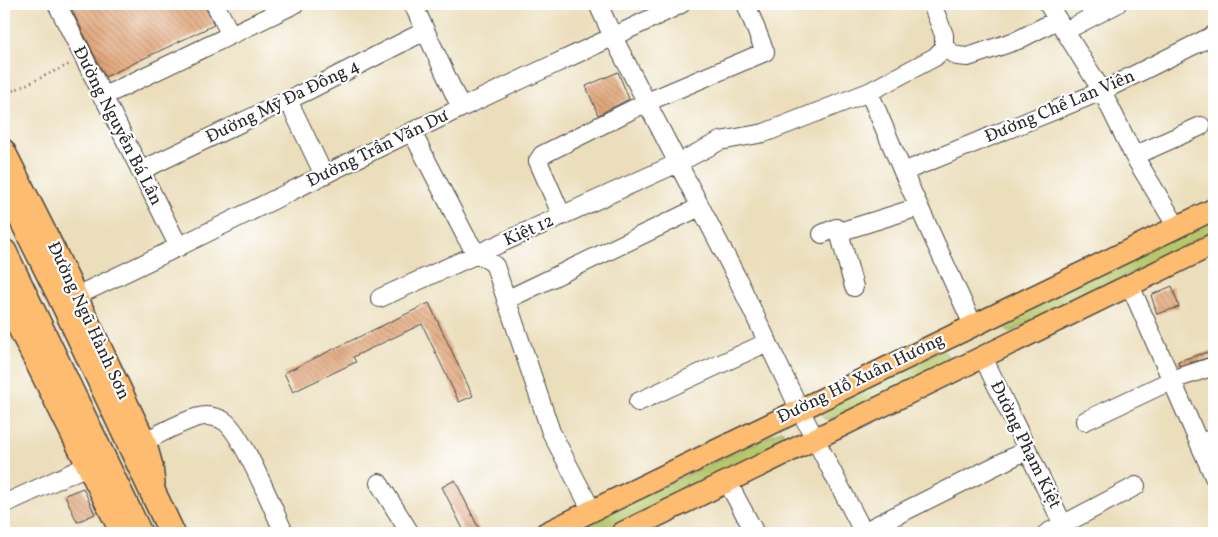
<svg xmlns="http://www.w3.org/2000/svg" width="1218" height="537" viewBox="0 0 1218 537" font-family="Vollkorn,serif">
<defs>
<pattern id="building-back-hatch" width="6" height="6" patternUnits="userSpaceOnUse" patternTransform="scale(1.25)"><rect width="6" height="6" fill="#e0a274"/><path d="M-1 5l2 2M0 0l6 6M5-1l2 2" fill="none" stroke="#b6845f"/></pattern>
</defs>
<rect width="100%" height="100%" fill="#fff"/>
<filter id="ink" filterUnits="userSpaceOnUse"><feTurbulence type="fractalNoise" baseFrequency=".02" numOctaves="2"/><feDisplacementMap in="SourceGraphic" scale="10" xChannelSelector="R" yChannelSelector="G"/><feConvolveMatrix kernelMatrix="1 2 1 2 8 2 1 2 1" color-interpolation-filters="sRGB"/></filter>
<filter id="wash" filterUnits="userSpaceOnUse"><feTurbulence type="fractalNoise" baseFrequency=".0096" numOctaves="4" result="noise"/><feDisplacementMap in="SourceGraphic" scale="20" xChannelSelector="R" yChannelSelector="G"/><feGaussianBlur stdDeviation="1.12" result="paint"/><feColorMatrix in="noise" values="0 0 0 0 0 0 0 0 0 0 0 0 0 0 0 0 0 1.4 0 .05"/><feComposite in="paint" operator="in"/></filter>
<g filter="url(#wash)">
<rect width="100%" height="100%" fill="#ebdebb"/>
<!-- grass -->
<path fill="#b5c76a" stroke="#70794a" d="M1214,215V229L1179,249L1013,331C1007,331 1002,328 1003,321Z
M942,350L948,356L947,362L943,365L830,419H825L822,415L821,410Z
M782,430L785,438L781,445L602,533H564Z"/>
<g id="blocks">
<!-- building -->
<path fill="url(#building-back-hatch)" d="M69,4H204L214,25L105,77Z
M618,72L629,99L598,115L586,86Z
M1172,286L1179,307L1157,314L1151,295Z
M429,303L473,396L459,402L422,324L353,357L356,362L293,392L284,373Z
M1214,350V356L1179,366L1178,361Z
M455,480L481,533H465L442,487Z
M83,488L95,514L77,522L65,495Z"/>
</g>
</g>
<g filter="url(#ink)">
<use href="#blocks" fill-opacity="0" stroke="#484641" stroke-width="1"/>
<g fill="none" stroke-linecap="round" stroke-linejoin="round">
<defs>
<path id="minor" d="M57,4L179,247
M215,4L231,35
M413,4L461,108
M598,4L613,37L736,276L800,410L864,533
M1048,4L1102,91L1134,156L1201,126
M1065,31L1117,4
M944,48L957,56L968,57L1018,40L1057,20
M869,92L903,172L973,325
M102,97L295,4
M288,100L324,175
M412,132L466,237L477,254L490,261L495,266L551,432L592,511
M1134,156L1177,227
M140,171L307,91L425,31
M903,172L1102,91L1214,35
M562,216L538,161L542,155L647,102L765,52L746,4
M822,234L836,228L839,232
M1130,285L1214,477
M854,287L839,232L919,207
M76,296C206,235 333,169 461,108C534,73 608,40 681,4
M380,298L678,163L720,141L764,133L869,92L935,57L944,48V35L932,4
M506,300L700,207
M983,357L1067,533
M638,402L768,342
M1085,421L1172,380L1214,366
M145,441C160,434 191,416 206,416C211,416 220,418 224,421C242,432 274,511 284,533
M1200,443L1214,438
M379,483L410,533
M728,483L755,533
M4,504L87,466
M861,533L1027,450
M1047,533L1136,486"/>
<path id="major" d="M4,150L56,253L145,441L152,466L154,484
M4,299L121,533
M546,533L1214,209
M622,533L1214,244"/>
<path id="highway" d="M4,183L63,302L172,533
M4,252L139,533"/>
</defs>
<!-- minor casing -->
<use href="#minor" stroke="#484641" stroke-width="20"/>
<!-- major casing -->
<use href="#major" stroke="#484641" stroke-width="24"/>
<!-- highway casing -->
<use href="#highway" stroke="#484641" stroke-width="28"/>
<!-- path -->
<path stroke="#484641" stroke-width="2.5" stroke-dasharray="1 4" stroke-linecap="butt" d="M4,95L70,64"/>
<!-- minor -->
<use href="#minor" stroke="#fff" stroke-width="18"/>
<!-- major -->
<use href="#major" stroke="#fdbc70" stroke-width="21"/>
<!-- highway -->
<use href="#highway" stroke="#fdbc70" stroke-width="25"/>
</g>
</g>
<g text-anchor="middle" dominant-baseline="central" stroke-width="4.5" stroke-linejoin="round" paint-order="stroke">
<!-- street labels -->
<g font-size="18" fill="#2b2b2b" stroke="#fff">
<text transform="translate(283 102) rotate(-26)">Đường Mỹ Đa Đông 4</text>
<text transform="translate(1060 107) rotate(-23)">Đường Chế Lan Viên</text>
<text transform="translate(117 126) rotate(63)">Đường Nguyễn Bá Lân</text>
<text transform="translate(378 149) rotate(-26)">Đường Trần Văn Dư</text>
<text transform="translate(529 231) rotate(-24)">Kiệt 12</text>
<text transform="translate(88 321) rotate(65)">Đường Ngũ Hành Sơn</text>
<text transform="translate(861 379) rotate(-26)">Đường Hồ Xuân Hương</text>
<text transform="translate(1025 445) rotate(64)">Đường Phạm Kiệt</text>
</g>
</g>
<!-- margin -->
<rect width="1218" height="537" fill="none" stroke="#fff" stroke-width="20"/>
</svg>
